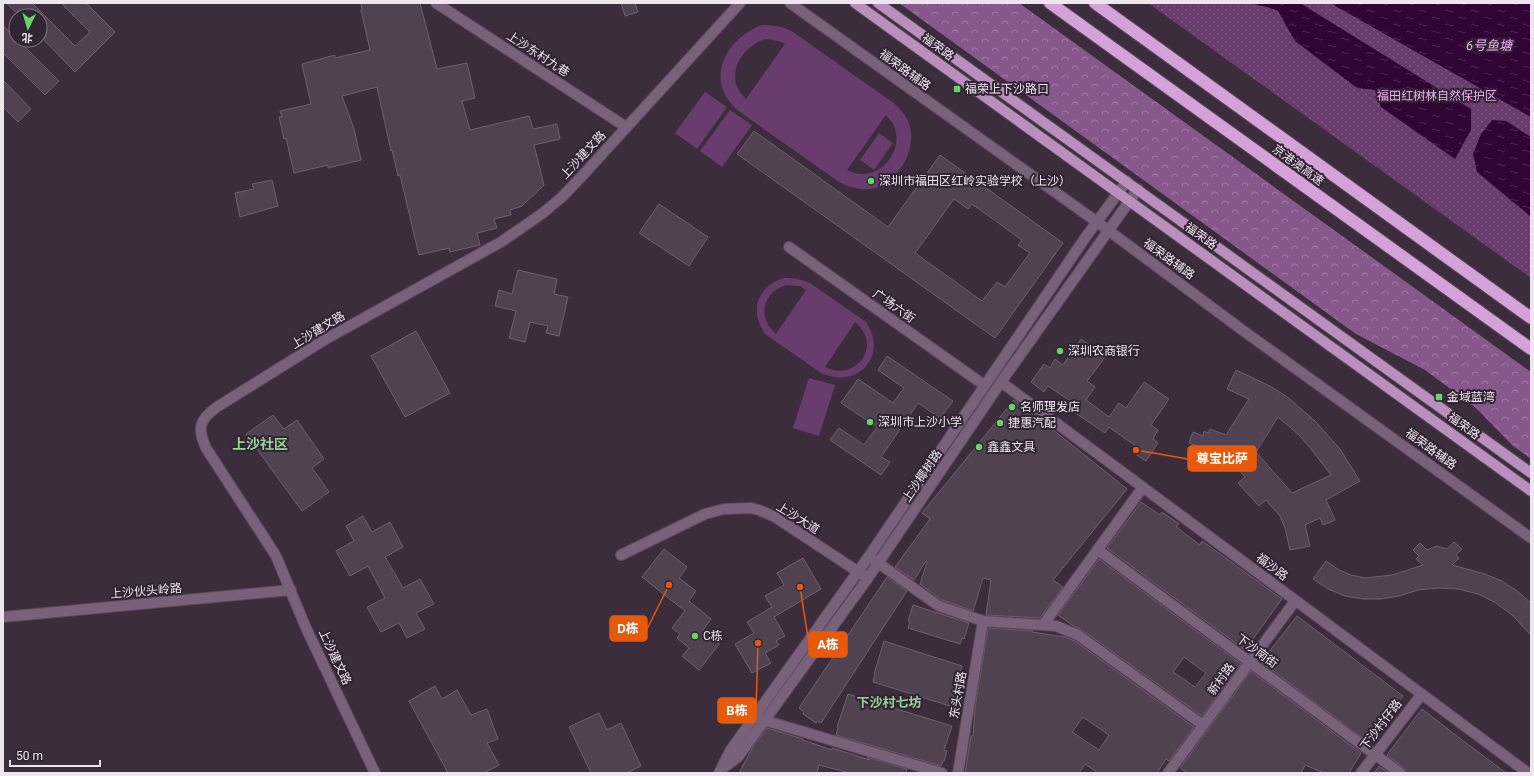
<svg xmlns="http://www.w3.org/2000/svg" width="1534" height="776" viewBox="0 0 1534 776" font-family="Roboto,'Noto Sans SC',sans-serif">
<defs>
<pattern id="forest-crowns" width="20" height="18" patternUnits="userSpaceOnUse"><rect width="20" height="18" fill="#87588c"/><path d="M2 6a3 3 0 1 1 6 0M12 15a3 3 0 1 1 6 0" fill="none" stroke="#9e78a2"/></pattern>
<pattern id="park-dots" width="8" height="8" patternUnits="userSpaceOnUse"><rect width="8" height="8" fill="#683c6c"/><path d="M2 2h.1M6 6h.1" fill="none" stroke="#7e5881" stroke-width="1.8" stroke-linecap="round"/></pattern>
<pattern id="water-ripples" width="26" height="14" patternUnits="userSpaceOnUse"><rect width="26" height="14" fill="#300435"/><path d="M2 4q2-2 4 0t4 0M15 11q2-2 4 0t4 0" fill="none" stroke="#4e2853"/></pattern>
</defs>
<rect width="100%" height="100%" fill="#3c2d3d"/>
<!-- green -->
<path fill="#683c6c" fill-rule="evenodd" d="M762,25C774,25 782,26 793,32L895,104C900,109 905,114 908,121C918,144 903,176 880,186C866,192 852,189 839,182L737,110C704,80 725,39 762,25ZM765,39L779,41L785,44L746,99C723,78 740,48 765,39ZM886,115C914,141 881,188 847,170Z
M705,92L727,107L697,149L675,133Z
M730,110L752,125L722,167L700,151Z
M879,133L893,143L874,170L860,160Z
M784,278C794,278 801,279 810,283L866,322C889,355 858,390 821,373L765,334C749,310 757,287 784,278ZM786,285L800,286L806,290L776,334C757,317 762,293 786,285ZM855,322C883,344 857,383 825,367Z
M809,378L835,385L819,436L793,428Z"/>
<!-- forest -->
<path fill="url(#forest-crowns)" d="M899,3H1019L1531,372V459L1512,445L1476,408L1425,370L1356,334Z"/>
<!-- park -->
<path fill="url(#park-dots)" d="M1148,3H1531V278Z"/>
<!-- water -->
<path fill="url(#water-ripples)" d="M1246,3H1300L1471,109V130L1455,159L1381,107L1375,90L1357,88L1295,41L1278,11L1267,7Z
M1330,3H1531V117Z
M1492,120L1506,121L1531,137V217L1477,172L1473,154L1481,134Z"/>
<!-- building -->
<path fill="#514252" stroke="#6f5f70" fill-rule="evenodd" d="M6,3H32L75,46L90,32L61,3H86L115,32L75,72L40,36V16H20Z
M361,3H420L437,69L467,63L475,98L462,101L470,130L529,116L533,129L557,124L560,139L534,145L544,185L522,206L510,210L511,215L494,219L497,228L477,233L480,245L450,252L449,248L419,255L400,175L398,176L392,150L391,151L377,87L342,96L354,129L361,160L328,168V165L294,173L286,138L284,139L279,117H282L280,111L311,104L302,64L335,55V58L370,50L361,10H362Z
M621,3H635L638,12L625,16Z
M3,25L16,40H18L59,81L45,95L3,53Z
M3,80L31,109L18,122L3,107Z
M754,131L888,227L940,155L1063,243L995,338L737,154ZM954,199L968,209L972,204L1022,240L1018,245L1030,253L1005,287L997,282L982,301L915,253Z
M272,180L278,206L240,217L235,193L254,189L252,184Z
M659,204L708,237L689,266L639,233Z
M518,270L557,279L554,294L568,297L559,336L546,333L548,326L530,322L525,342L509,338L516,311L495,306L499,290L512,294Z
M416,331L450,393L405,417L371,356Z
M1081,339L1106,356L1087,381L1095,387L1086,400L1109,417L1119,403L1126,408L1144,382L1169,399L1151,425L1158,430L1153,439L1158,443L1146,461L1132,452L1136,446L1113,430L1109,427L1105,433L1071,410L1075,404L1048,386L1044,392L1031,382L1044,364L1050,368L1055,359L1063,365Z
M887,356L953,401L940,418L918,403L881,457L890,462L881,475L830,440L839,428L864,445L877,427L841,403L858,379L893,403L904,388L878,370Z
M1236,370L1270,386L1286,396L1315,421L1340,449L1360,481L1326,500L1335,520L1323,525L1320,518L1305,525L1310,546L1290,550L1285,528L1280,516L1266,500L1259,506L1238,483L1245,477L1231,461L1220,454L1189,443L1193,432L1203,436L1204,431L1208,433L1210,429L1226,435L1249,399L1227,389ZM1278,417L1300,436L1311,449L1331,475L1292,493L1256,452Z
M1014,400L1042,421L1127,489L1053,580L1063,587L1040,618L986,615L991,580L983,578L973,611L942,600L920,584L927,562L926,561L914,580L895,567L930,519L922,513Z
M273,415L284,429L297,420L324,459L312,468L329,492L302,511L246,434Z
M1141,502L1160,515L1162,512L1179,524L1176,527L1200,545L1202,541L1282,599L1245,650L1107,548Z
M363,516L372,532L390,522L403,547L385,557L394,572L403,588L420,579L434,604L416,613L425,629L407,638L399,623L381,632L367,607L385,598L368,566L350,576L336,551L354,541L346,526Z
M1454,542L1462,549L1456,555L1459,558L1452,565L1485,574L1502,581L1517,591L1531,603V635L1512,615L1496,603L1478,594L1458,589L1438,588L1418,590L1399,596L1381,599H1363L1345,596L1328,589L1313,579L1326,561L1339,570L1351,575L1365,578L1392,575L1423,565L1416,559L1419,556L1413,550L1420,543L1427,550L1437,546L1447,549Z
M664,549L687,567L679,578L696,591L689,601L711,619L703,630L720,643L699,670L682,656L689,648L677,638L680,634L672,628L685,611L642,577Z
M803,558L821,589L774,617L785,636L776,641L779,645L765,653L771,663L752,673L735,644L754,633L747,622L772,607L765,596L784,585L777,573Z
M1099,559L1241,664L1202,716L1082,630L1075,627L1058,615ZM1184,657L1206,673L1195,687L1173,672Z
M887,577L907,591L821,723L817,721L816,723L803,714L804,712L799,708Z
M913,605L969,623L964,639L962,638L960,644L908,628L910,622L908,621Z
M1297,616L1403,696L1368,742L1261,662Z
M988,628L1033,631L1032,632L1065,637L1075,641L1194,727L1169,761L1166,759L1157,773H1098L1085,764L1079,773H965L971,736H973L975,708ZM1083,717L1109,735L1099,750L1072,732Z
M884,641L962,666L954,690H957L950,706L873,682L875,674H874Z
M1251,671L1361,753L1349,773H1324L1305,765L1301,773H1187L1180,768Z
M435,686L442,699L457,690L471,715L487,709L498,739L487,743L499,765L484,773H448L409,701Z
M848,694L952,726L944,750L947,751L944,761H943L941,766L836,735L838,728L837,727Z
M1422,709L1466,743L1506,773H1406L1404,768L1387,755Z
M599,713L607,730L621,723L641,766L627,773H591L569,727Z
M767,728L803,739V740L832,750V748L870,760L867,757L907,769L906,773H850L819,765L817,773H739L754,745Z
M1379,766L1389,773H1374Z"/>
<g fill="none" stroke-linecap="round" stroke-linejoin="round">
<defs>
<path id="minor" d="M436,3L626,127
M790,3L1097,222L1245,332L1531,538
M789,247L984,385
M1001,382L1528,773
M1098,550L1400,773
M621,555L705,514L724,509L751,508L759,510L775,517L863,575
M874,560L939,606L983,621L1056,626L1078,635L1203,725
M3,617L291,590
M1043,625L1143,487
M760,719L942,773
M722,769L738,757L868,578L1001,382L1138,189
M375,773L306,628L276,556L206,448C197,428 199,420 217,407L326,339L501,242L543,213L562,197L582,176L740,3
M719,773L730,751L869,556L1085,238L1127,181
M958,773L983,621
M1168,773L1295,601
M1361,773L1422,694"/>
<path id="major" d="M855,3L1531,491
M878,3L1531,473"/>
<path id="highway" d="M1050,3L1531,349
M1095,3L1531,318"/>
</defs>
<!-- minor casing -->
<use href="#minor" stroke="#594a59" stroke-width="12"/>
<!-- major casing -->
<use href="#major" stroke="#594a59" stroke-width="12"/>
<!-- highway casing -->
<use href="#highway" stroke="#594a59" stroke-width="14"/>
<!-- minor -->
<use href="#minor" stroke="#776279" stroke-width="10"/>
<!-- major -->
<use href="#major" stroke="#ba8fbe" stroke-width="10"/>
<!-- highway -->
<use href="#highway" stroke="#d4a1d9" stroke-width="12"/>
</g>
<!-- markers -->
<g fill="#66d466" stroke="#312433" stroke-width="1.5">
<rect x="953" y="85" width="8" height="8" rx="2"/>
<circle cx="871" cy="181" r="4"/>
<circle cx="1060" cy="351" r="4"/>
<rect x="1435" y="393" width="8" height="8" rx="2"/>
<circle cx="1012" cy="407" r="4"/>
<circle cx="870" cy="422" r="4"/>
<circle cx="1000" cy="423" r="4"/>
<circle cx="979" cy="447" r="4"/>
<circle cx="695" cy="636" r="4"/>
</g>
<g text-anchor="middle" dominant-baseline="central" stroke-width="4" stroke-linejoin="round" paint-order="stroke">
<!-- street labels -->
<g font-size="12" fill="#efe5ef" stroke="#312433">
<text transform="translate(938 47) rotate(36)">福荣路</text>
<text transform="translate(538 54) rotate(33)">上沙东村九巷</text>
<text transform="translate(905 70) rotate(36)">福荣路辅路</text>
<text transform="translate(583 155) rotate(-47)">上沙建文路</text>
<text transform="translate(1298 165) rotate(36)">京港澳高速</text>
<text transform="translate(1201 236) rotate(36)">福荣路</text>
<text transform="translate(1169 259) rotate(36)">福荣路辅路</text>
<text transform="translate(894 306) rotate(35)">广场六街</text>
<text transform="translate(318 330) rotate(-31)">上沙建文路</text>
<text transform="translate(1464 426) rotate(36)">福荣路</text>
<text transform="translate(1431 449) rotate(36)">福荣路辅路</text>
<text transform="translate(922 476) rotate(-56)">上沙椰树路</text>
<text transform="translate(798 518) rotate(32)">上沙大道</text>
<text transform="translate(1272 567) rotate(37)">福沙路</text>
<text transform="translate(146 591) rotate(-5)">上沙伙头岭路</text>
<text transform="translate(1257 651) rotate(36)">下沙南街</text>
<text transform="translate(335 657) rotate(65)">上沙建文路</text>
<text transform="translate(1221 679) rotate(-54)">新村路</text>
<text transform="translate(958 695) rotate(-80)">东头村路</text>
<text transform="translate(1381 725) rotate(-53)">下沙村仔路</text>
</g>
<!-- poi labels -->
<g font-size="12" fill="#efe5ef" stroke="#312433" text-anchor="start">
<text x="965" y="89">福荣上下沙路口</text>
<text x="879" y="181">深圳市福田区红岭实验学校（上沙）</text>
<text x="1068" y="351">深圳农商银行</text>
<text x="1447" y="397">金域蓝湾</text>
<text x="1020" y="407">名师理发店</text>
<text x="878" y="422">深圳市上沙小学</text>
<text x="1008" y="423">捷惠汽配</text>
<text x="987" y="447">鑫鑫文具</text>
<text x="703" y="636">C栋</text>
</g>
<!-- park labels -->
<g font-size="12" fill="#eda8f3" stroke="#312433">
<text x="1437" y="96">福田红树林自然保护区</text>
</g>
<!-- water labels -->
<g font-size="13" font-style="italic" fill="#f0abf7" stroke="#312433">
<text x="1489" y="45">6号鱼塘</text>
</g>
<!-- neighbourhood labels -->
<g font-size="13" font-weight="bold" fill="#99d197" stroke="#312433">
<text x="889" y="702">下沙村七坊</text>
</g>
<!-- quarter labels -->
<g font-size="14" font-weight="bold" fill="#99d197" stroke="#312433">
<text x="260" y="444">上沙社区</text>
</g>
</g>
<!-- callouts -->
<path fill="none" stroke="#e8590c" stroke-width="1.5" d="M1136 450L1188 459M669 585L647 629M800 587L809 644M758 643L756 710"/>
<g fill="#e8590c" stroke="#312433" stroke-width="1.5">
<circle cx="1136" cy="450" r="4"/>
<circle cx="669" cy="585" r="4"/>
<circle cx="800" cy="587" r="4"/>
<circle cx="758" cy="643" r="4"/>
</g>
<g fill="#e8590c" stroke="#e8590c" stroke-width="1.5">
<rect x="1188" y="446" width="68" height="25" rx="4"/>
<rect x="610" y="616" width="37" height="25" rx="4"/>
<rect x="809" y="632" width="38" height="25" rx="4"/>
<rect x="718" y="698" width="38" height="25" rx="4"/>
</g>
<g font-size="13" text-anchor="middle" font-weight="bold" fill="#fff">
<text x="1222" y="463">尊宝比萨</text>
<text x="628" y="633">D栋</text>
<text x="828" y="649">A栋</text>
<text x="737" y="715">B栋</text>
</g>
<!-- border -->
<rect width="1534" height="776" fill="none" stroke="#efe5ef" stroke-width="8"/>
<!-- north arrow -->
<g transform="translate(28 28) rotate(185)"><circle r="19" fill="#312433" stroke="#7d717e"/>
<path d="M0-3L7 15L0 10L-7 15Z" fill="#66d466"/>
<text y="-6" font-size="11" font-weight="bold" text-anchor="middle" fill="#efe5ef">北</text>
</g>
<!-- scale -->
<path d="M10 760v6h90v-6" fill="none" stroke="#efe5ef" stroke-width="2"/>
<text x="16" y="760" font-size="12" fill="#efe5ef" stroke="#312433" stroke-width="3" paint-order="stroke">50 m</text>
</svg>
